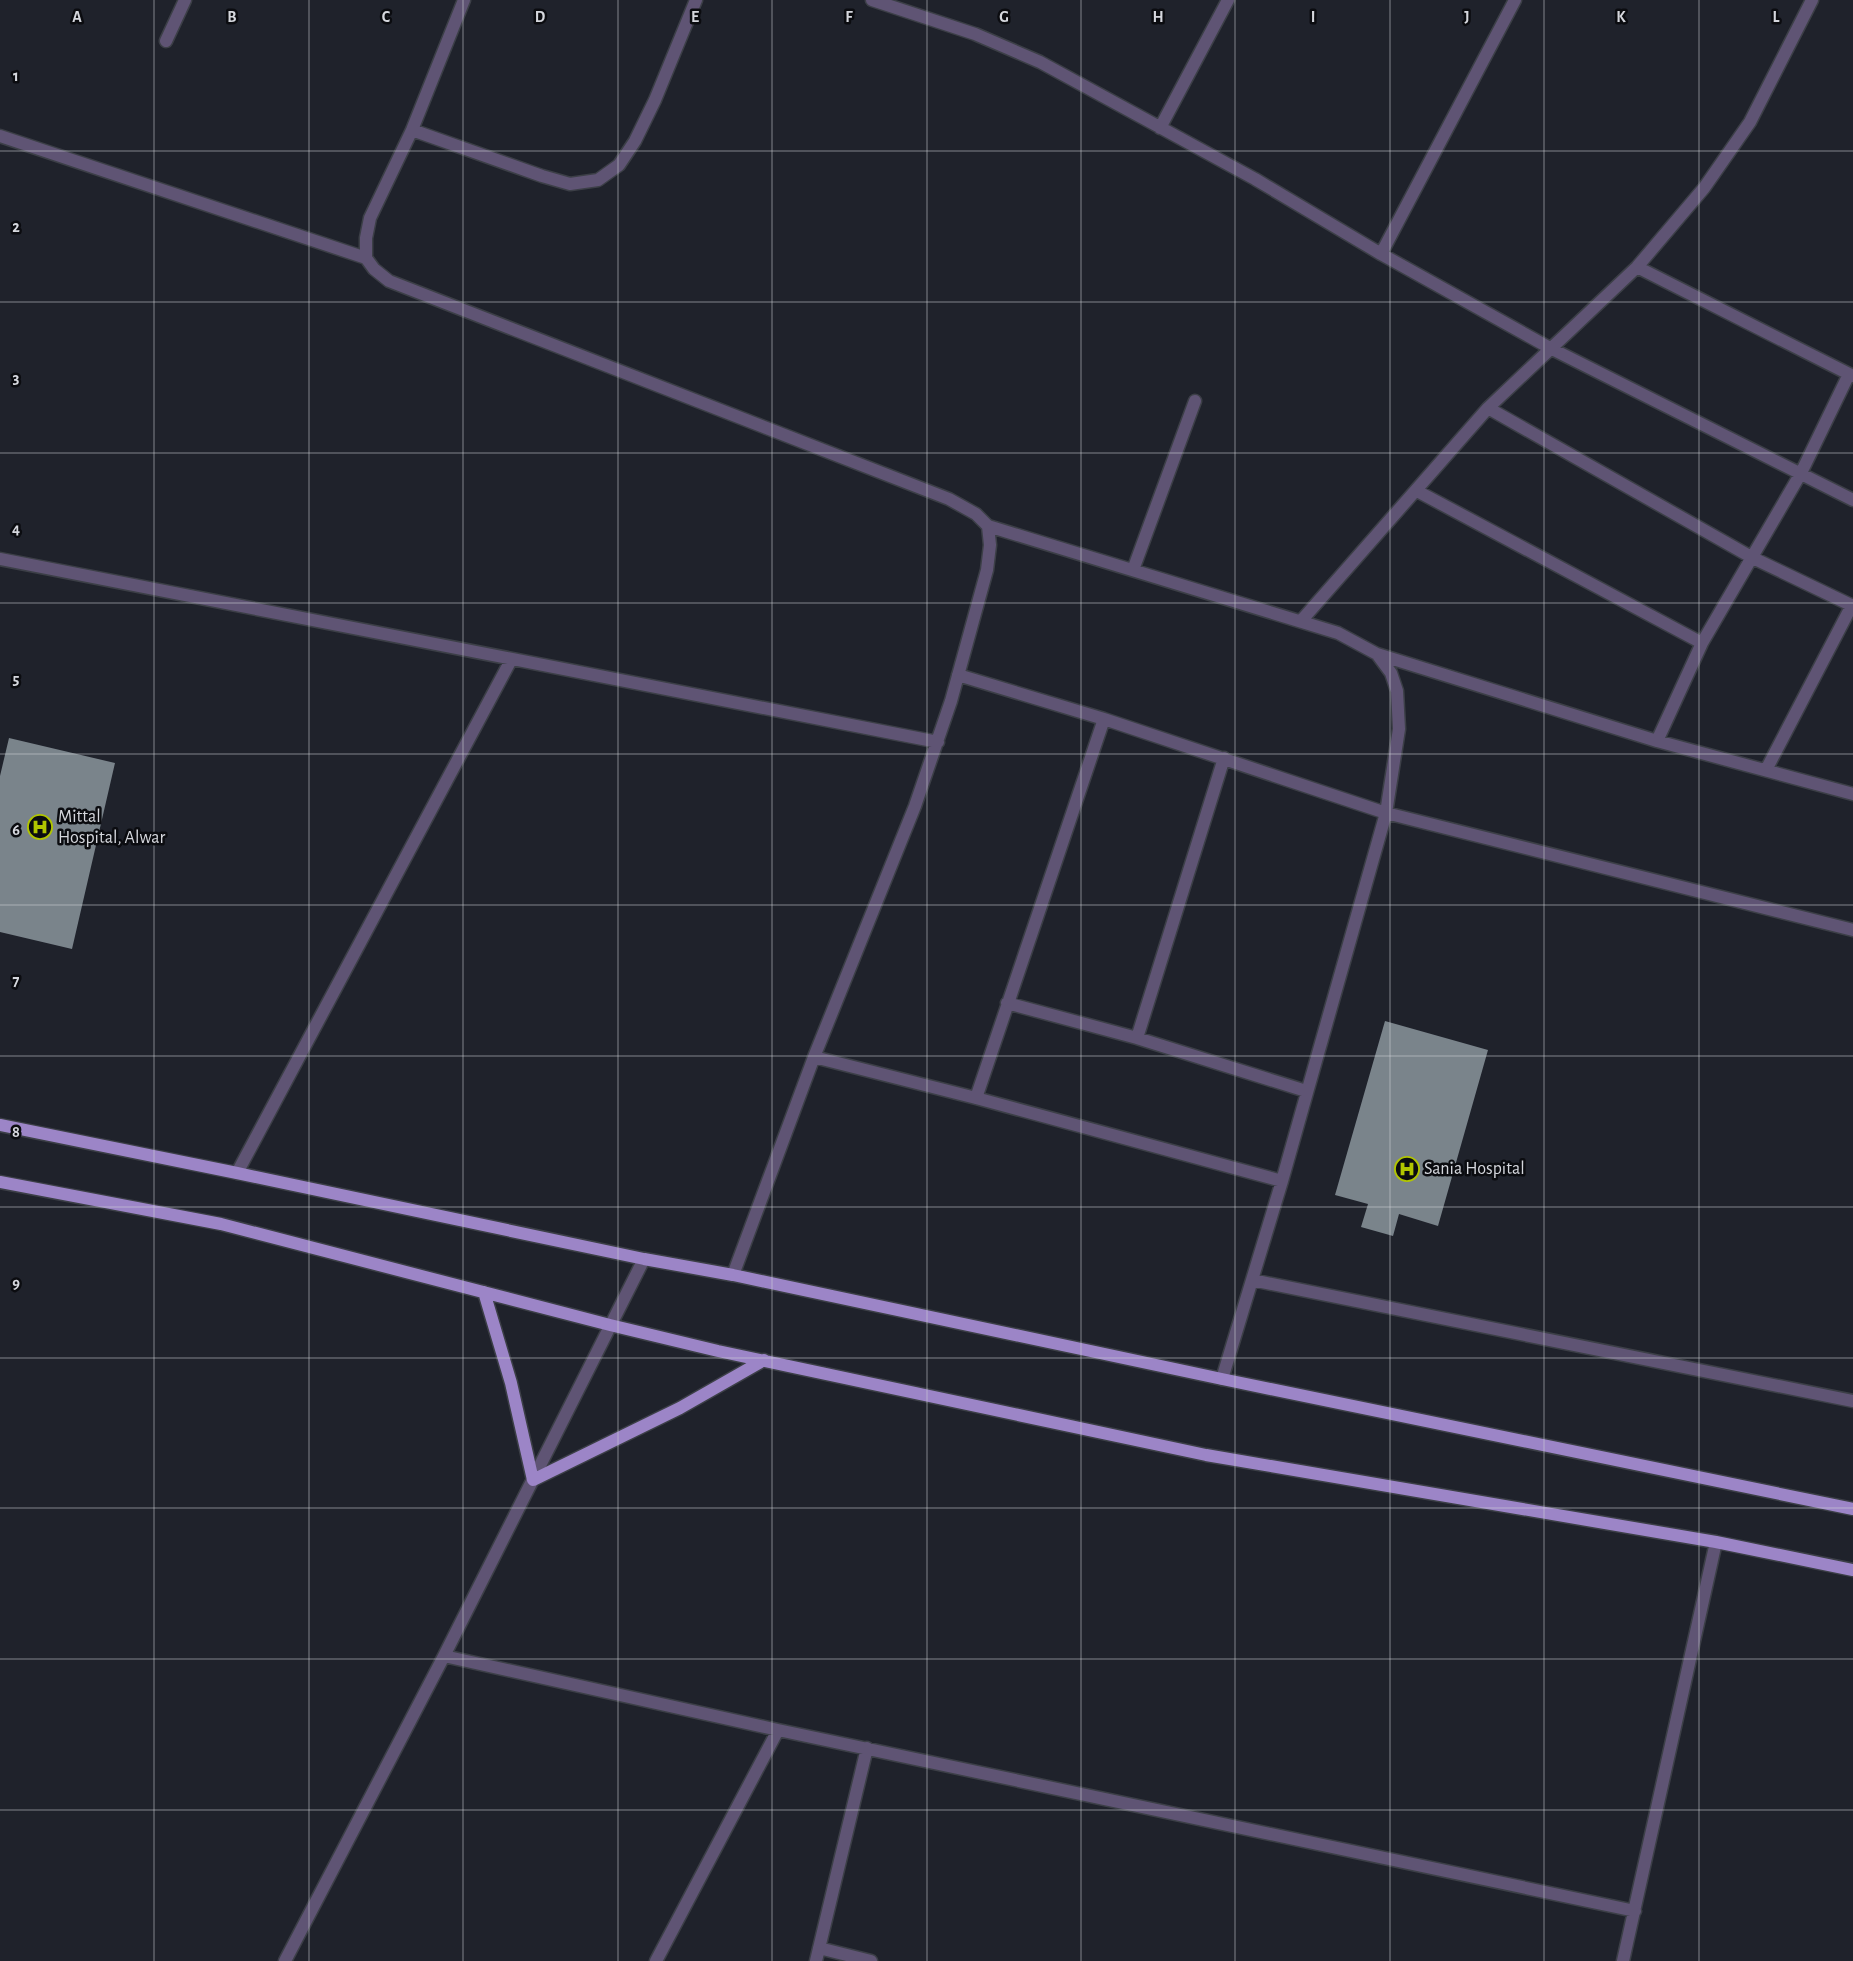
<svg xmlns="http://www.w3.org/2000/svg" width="1853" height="1961" viewBox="0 0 1853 1961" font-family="'Alegreya Sans',sans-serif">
<rect width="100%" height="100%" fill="#1f222b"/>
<!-- building -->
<path fill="#7a848b" d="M9,738L115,763L72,949L0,932V776Z
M1385,1021L1488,1050L1438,1226L1399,1214L1393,1236L1361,1227L1368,1204L1335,1195Z"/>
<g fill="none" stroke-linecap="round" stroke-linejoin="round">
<defs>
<path id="minor" d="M464,0L412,130L370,218L366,238V258L374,269L389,281L949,499L976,514L988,526L990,545L987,570L951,701L915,806L814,1057L733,1275
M872,0L975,34L1040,62L1255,179L1381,254L1550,348L1853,500
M166,41L185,0
M1160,128L1228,0
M412,130L542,176L570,184L598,180L619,165L635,141L655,100L696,0
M0,136L366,258
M1381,254L1515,0
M1637,267L1853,376
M1488,408L1753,558L1853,606
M1417,491L1702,643
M988,526L1338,633L1377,654L1391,673L1397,691L1399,729L1386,813L1282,1181L1222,1379
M0,559L938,742
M1133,570L1195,401
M1301,621L1488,408L1637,267L1704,188L1750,122L1812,0
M1377,654L1657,741L1853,794
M958,675L1104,719L1386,813L1853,930
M1657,741L1702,643L1801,473L1849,374
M1766,770L1852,605
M1007,1003L1137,1038L1306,1091
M1137,1038L1224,758
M814,1057L976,1098L1282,1181
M976,1098L1104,719
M237,1173L511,660
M1252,1280L1853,1401
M444,1656L778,1730L1635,1911
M819,1948L871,1961
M285,1961L444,1656L644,1259
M656,1961L778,1730
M816,1961L867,1748
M1623,1961L1716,1542"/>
<path id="major" d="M0,1125L237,1173L644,1259L733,1275L1222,1379L1853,1509
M0,1182L221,1224L610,1325L718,1351L1206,1455L1716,1542L1853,1570
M484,1292L511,1383L533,1480L680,1408L764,1360"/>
</defs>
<!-- minor casing -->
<use href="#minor" stroke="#3c3f47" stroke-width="15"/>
<!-- major casing -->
<use href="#major" stroke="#3c3f47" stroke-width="15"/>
<!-- minor -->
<use href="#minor" stroke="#5f5474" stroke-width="12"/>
<!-- major -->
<use href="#major" stroke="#9c85c7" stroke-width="12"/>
</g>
<!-- grid -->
<path fill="none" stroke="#d5d7dd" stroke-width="1" stroke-opacity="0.55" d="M154,0V1961M309,0V1961M463,0V1961M618,0V1961M772,0V1961M927,0V1961M1081,0V1961M1235,0V1961M1390,0V1961M1544,0V1961M1699,0V1961M0,151H1853M0,302H1853M0,453H1853M0,603H1853M0,754H1853M0,905H1853M0,1056H1853M0,1207H1853M0,1358H1853M0,1508H1853M0,1659H1853M0,1810H1853"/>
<!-- icons -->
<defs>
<symbol id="hospital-ring" viewBox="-11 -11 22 22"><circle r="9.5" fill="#0b0c10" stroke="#b1c500" stroke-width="1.5"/><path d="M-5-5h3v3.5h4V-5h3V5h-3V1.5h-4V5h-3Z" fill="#b1c500"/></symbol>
</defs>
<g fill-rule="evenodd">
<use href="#hospital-ring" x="26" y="813" width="28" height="28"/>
<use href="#hospital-ring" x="1393" y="1155" width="28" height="28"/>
</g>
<g text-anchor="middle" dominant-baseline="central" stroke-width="5" stroke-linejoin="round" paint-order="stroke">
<!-- poi labels -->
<g font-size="18" fill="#d5d7dd" stroke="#0b0c10" text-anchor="start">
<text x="58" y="817">Mittal<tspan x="58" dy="21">Hospital, Alwar</tspan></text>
<text x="1424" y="1169">Sania Hospital</text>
</g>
</g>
<g font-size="16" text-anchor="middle" font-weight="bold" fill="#d5d7dd" stroke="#0b0c10" stroke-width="5" stroke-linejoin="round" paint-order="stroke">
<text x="77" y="22">A</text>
<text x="232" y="22">B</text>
<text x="386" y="22">C</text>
<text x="540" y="22">D</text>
<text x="695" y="22">E</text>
<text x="849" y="22">F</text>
<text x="1004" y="22">G</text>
<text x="1158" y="22">H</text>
<text x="1313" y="22">I</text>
<text x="1467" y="22">J</text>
<text x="1621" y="22">K</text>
<text x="1776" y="22">L</text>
<text x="16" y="81">1</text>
<text x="16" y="232">2</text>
<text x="16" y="383">3</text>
<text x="16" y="534">4</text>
<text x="16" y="684">5</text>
<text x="16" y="835">6</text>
<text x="16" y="986">7</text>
<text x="16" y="1137">8</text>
<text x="16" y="1288">9</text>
</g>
</svg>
